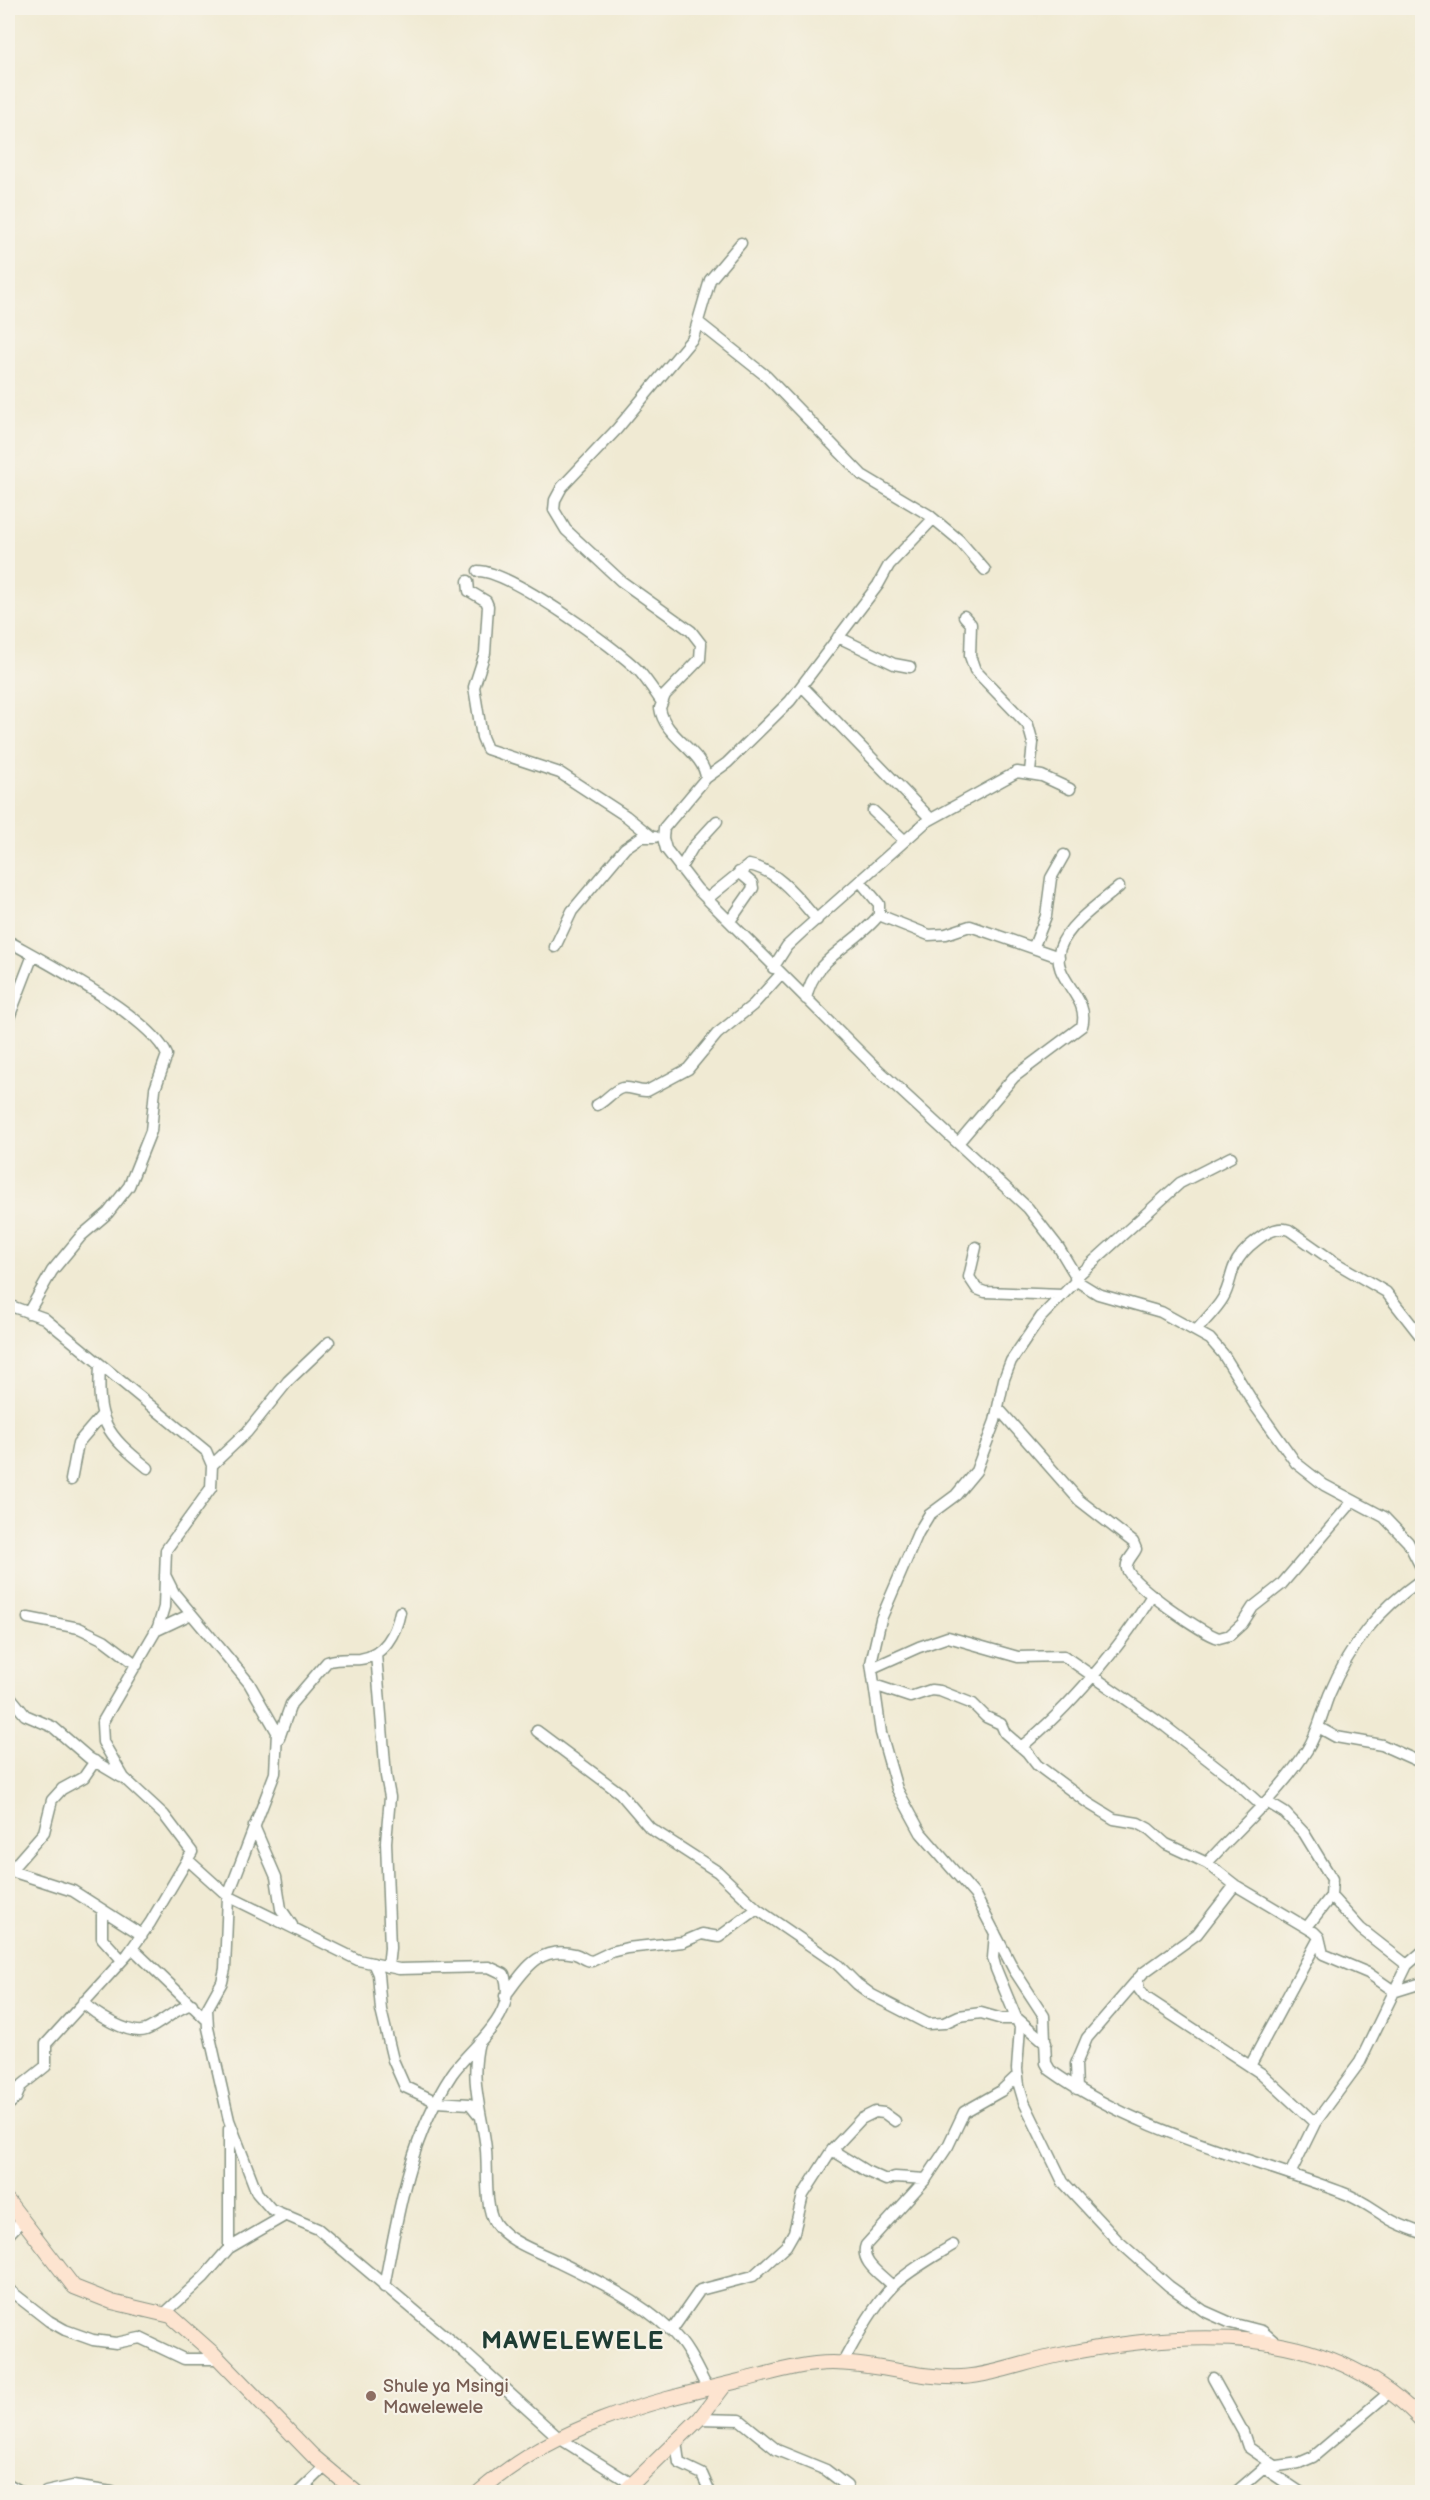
<svg xmlns="http://www.w3.org/2000/svg" width="1430" height="2500" viewBox="0 0 1430 2500" font-family="'Balsamiq Sans',sans-serif">
<rect width="100%" height="100%" fill="#f7f3e8"/>
<filter id="ink" filterUnits="userSpaceOnUse"><feTurbulence type="fractalNoise" baseFrequency=".0167" numOctaves="2"/><feDisplacementMap in="SourceGraphic" scale="12" xChannelSelector="R" yChannelSelector="G"/><feConvolveMatrix kernelMatrix="1 2 1 2 8 2 1 2 1" color-interpolation-filters="sRGB"/></filter>
<filter id="wash" filterUnits="userSpaceOnUse"><feTurbulence type="fractalNoise" baseFrequency=".008" numOctaves="4" result="noise"/><feDisplacementMap in="SourceGraphic" scale="24" xChannelSelector="R" yChannelSelector="G"/><feGaussianBlur stdDeviation="1.35" result="paint"/><feColorMatrix in="noise" values="0 0 0 0 0 0 0 0 0 0 0 0 0 0 0 0 0 1.4 0 .05"/><feComposite in="paint" operator="in"/></filter>
<g filter="url(#wash)">
<rect width="100%" height="100%" fill="#f0ead3"/>
</g>
<g filter="url(#ink)">
<g fill="none" stroke-linecap="round" stroke-linejoin="round">
<defs>
<path id="street" d="M741,243L710,280L693,338L617,429L562,487L555,500L554,510L566,530L621,581L691,631L701,644L700,659L665,695L660,708C664,738 704,751 706,778L664,828L663,838L666,849L697,889L871,1063L1028,1208L1059,1248L1080,1283L1098,1294L1161,1312L1210,1339L1223,1354L1256,1407L1296,1463L1324,1485L1384,1517L1408,1542L1422,1569
M698,322L766,376L862,475L929,515L959,540L985,570
M478,571C510,571 615,647 639,671C647,680 654,691 661,701
M468,581L469,591L486,601L488,606L485,653L474,687L482,737L487,749L560,773L626,816L652,837
M964,616L971,624L970,656L975,670L1028,725L1033,743L1030,772
M838,637L894,664L910,667
M802,686L931,819
M706,778L727,763L790,701L878,585L889,565L933,519
M873,811L904,840
M680,869L693,847L717,821
M707,899L749,865C779,871 798,898 817,920
M879,915L929,935L946,934L970,926L1059,957
M730,921L753,888L752,883L739,872
M8,941C45,962 151,1017 167,1055L155,1089L151,1131L129,1186L108,1213L81,1236L52,1271L28,1313
M1034,946L1046,916L1051,878L1064,855
M555,947L572,911L625,848L641,837H655
M773,968L787,946L802,932L926,822L1017,772L1042,776L1070,789
M806,999C813,957 856,945 879,915V904L860,881
M8,1020L33,955
M597,1105C606,1101 613,1090 622,1088C630,1086 638,1092 647,1091L688,1069L717,1034L753,1005L781,974
M958,1143L1014,1077L1082,1026C1091,996 1050,979 1060,948C1068,924 1100,903 1119,887
M976,1247L969,1277L977,1289L985,1292L1062,1295
M1075,1278L1180,1183L1231,1157
M1077,1280L1041,1317L1011,1361L1004,1379L995,1421L976,1471L956,1495L929,1515L918,1533L881,1619L871,1663L881,1733L897,1789L921,1833L975,1895L1014,1970L1044,2016L1046,2063L1050,2070C1136,2132 1242,2155 1341,2192C1359,2198 1373,2209 1389,2219C1399,2225 1411,2229 1422,2233
M8,1305L44,1318L206,1451L212,1465L211,1488L166,1550L164,1607L158,1627L102,1723L103,1742L124,1778L164,1815L192,1852L150,1923L128,1954L46,2044V2066L21,2086L16,2098L8,2105
M1196,1331C1205,1320 1216,1310 1223,1298C1229,1288 1230,1277 1234,1267C1241,1250 1271,1223 1289,1230L1336,1263L1386,1292L1422,1338
M100,1365C97,1421 104,1433 148,1468
M998,1408L1079,1500L1133,1542L1136,1549C1133,1556 1125,1561 1127,1569C1131,1584 1203,1634 1219,1638L1230,1635L1242,1624L1253,1607L1281,1585L1353,1501
M212,1465L247,1432L288,1381L329,1342
M71,1480L78,1443L102,1415
M165,1575L174,1593L249,1683L277,1732L275,1773L228,1896L225,1969L222,1982L207,2009L208,2028L229,2120L257,2193L271,2209L318,2229L465,2353L559,2438L632,2484
M28,1618L79,1628L104,1640L137,1665
M155,1631L191,1614
M376,1654L386,1776L390,1797L386,1842L390,1948L388,1967
M872,1668L919,1647L948,1637L1018,1657L1064,1656L1166,1727L1230,1777L1263,1807
M874,1685L910,1697L931,1690L940,1691L973,1704L986,1717L1001,1724L1005,1733L1027,1752L1037,1765L1088,1803L1114,1819L1138,1823L1149,1829L1166,1844L1207,1863L1235,1885L1314,1932L1319,1937L1323,1954L1368,1973L1394,1991
M8,1694L25,1715L53,1727L89,1758L121,1777
M1318,1727L1336,1737L1382,1745L1422,1763
M537,1731L620,1793L650,1828L718,1872L757,1909L837,1964L857,1984L872,1995L928,2024L944,2023L959,2016L981,2013L1002,2019H1018L1046,2043
M279,1738L291,1704L327,1662C338,1658 349,1660 360,1659C384,1656 396,1633 400,1612
M1021,1747C1067,1710 1122,1646 1152,1595
M1267,1802L1285,1813L1304,1833L1332,1879L1331,1896L1307,1927
M254,1826L276,1877L281,1909L292,1925
M188,1860L228,1896L358,1960L399,1969L489,1967L504,1974C519,2016 472,2045 452,2074C409,2139 398,2213 384,2287
M1207,1863C1241,1825 1280,1793 1307,1750C1318,1733 1322,1713 1329,1695C1351,1643 1377,1611 1422,1579
M8,1870L73,1891L142,1935
M10,1871L44,1832L52,1800L62,1789L84,1777L95,1761
M1331,1896L1361,1929L1407,1965
M102,1911V1938L122,1960
M995,1933L993,1958L996,1969L1020,2027L1017,2069L1019,2085L1024,2102L1063,2182L1117,2240L1169,2286L1204,2311L1231,2323L1262,2331L1277,2344
M132,1948L207,2020
M373,1963L378,1974L381,2010L393,2060L405,2087L437,2102L470,2104L478,2114
M1137,1979L1139,1989L1145,1997L1262,2074L1315,2123
M1393,1992L1422,1983
M505,1996C525,1970 538,1945 575,1954C582,1956 585,1961 592,1961L611,1952L627,1948L683,1942L702,1934L719,1937L757,1909
M83,2002C94,2014 130,2036 146,2030C163,2023 174,2009 192,2004
M479,2042C470,2078 480,2106 485,2141C489,2163 483,2204 495,2223C508,2242 537,2251 557,2261C596,2280 638,2300 670,2330C687,2345 697,2368 707,2388
M1250,2066L1319,1938
M1077,2089L1076,2064L1087,2038L1143,1973L1197,1934L1235,1885
M229,2129V2248
M832,2150L866,2171L886,2180L895,2177L926,2179
M1290,2174L1315,2123L1360,2062L1407,1965L1422,1952
M8,2235L22,2220
M892,2286C882,2275 859,2262 866,2245L926,2179L948,2146L964,2112L1001,2091L1018,2075
M8,2289L49,2321L65,2330L93,2340L116,2343L140,2338L184,2359H218
M165,2313L204,2277L229,2248L286,2215
M672,2330L700,2290L753,2276L786,2246L794,2232L803,2195L832,2150L861,2119L875,2112L884,2113L895,2121
M842,2364C857,2337 871,2309 892,2287C906,2272 935,2256 953,2245
M1213,2378L1243,2432L1248,2447L1274,2465
M699,2419L740,2420L777,2450L826,2470L847,2486
M676,2441L679,2463L702,2474L710,2492
M1264,2468L1300,2492
M8,2484L22,2492
M46,2492L73,2486L112,2492
M299,2492L326,2466
M1236,2492L1264,2468L1299,2463L1313,2457L1391,2391"/>
<path id="secondary" d="M8,2201L74,2287L112,2302L171,2316L215,2355L313,2456L356,2492
M479,2492C556,2425 642,2404 739,2381C769,2374 801,2363 832,2363C876,2363 918,2379 962,2377C995,2375 1028,2361 1060,2355C1183,2330 1329,2320 1422,2421
M624,2492L700,2418L725,2385"/>
</defs>
<!-- street casing -->
<use href="#street" stroke="#889484" stroke-width="13"/>
<!-- secondary casing -->
<use href="#secondary" stroke="#889484" stroke-width="16"/>
<!-- street -->
<use href="#street" stroke="#fff" stroke-width="10"/>
<!-- secondary -->
<use href="#secondary" stroke="#fde4d0" stroke-width="14"/>
</g>
</g>
<!-- markers -->
<circle fill="#8d6e63" stroke="#f7f3e8" stroke-width="2" cx="371" cy="2396" r="6"/>
<g text-anchor="middle" dominant-baseline="central" stroke-width="4.5" stroke-linejoin="round" paint-order="stroke">
<!-- education labels -->
<g font-size="18" fill="#785e54" stroke="#f7f3e8" text-anchor="start">
<text x="383" y="2386">Shule ya Msingi<tspan x="383" dy="21">Mawelewele</tspan></text>
</g>
<!-- district labels -->
<g font-size="24" font-weight="bold" letter-spacing="1.5" fill="#1f3d34" stroke="#f7f3e8">
<text x="573" y="2341">MAWELEWELE</text>
</g>
</g>
<!-- margin -->
<rect width="1430" height="2500" fill="none" stroke="#f7f3e8" stroke-width="30"/>
</svg>
